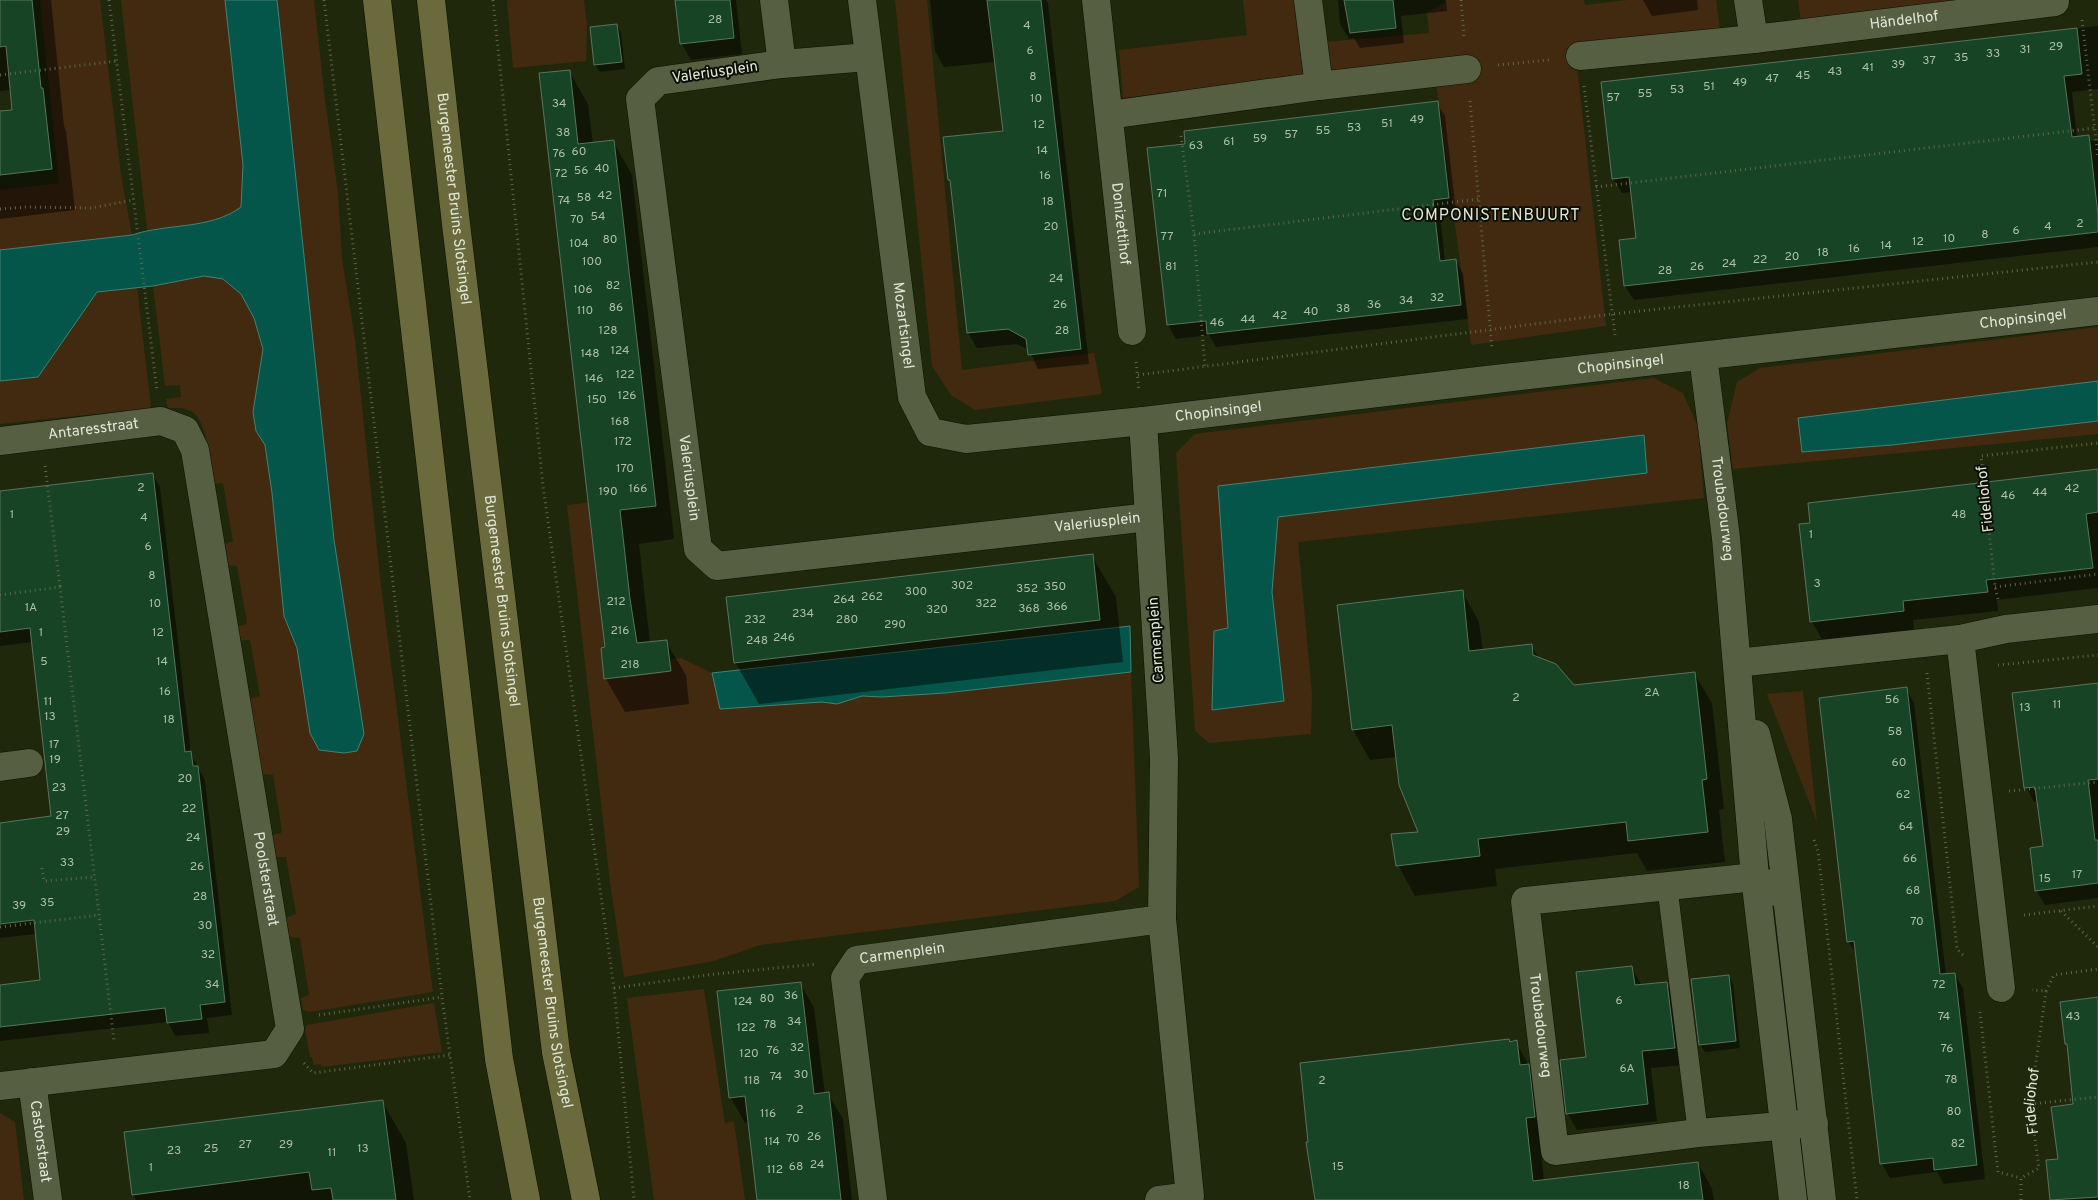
<svg xmlns="http://www.w3.org/2000/svg" width="2098" height="1200" viewBox="0 0 2098 1200" font-family="Overpass,sans-serif">
<rect width="100%" height="100%" fill="#20280c"/>
<!-- green -->
<path fill="#422a10" fill-rule="evenodd" d="M40,0H100L121,175L132,235L0,250V190L59,183Z
M121,0H225L243,165L241,207C215,226 178,225 147,230Z
M277,0H314L325,100L338,193L342,258L355,340L381,586L433,992L309,1012L303,1010L301,998L309,995L300,938L289,937L286,918L296,914L286,857H275L272,835L281,833L282,831L273,775L262,774L249,699L260,696L250,640H241L237,626L245,625L247,622L237,566L227,565L223,545L233,541L223,483L213,484C210,466 208,420 191,411C183,407 176,408 168,408L166,399L181,397L180,385L165,386L153,286L204,276L223,279L241,294L254,318L263,349L253,412L256,431L265,444L272,493L284,616L297,648L310,732L364,734L334,540Z
M507,0H584L587,25L586,61L513,68Z
M895,0H927L962,370L1094,353L1102,394L975,410L951,395L932,366Z
M1243,0H1296L1303,44L1429,33L1427,12L1445,3V0H1584L1585,5L1628,0H1716L1720,30L1575,48L1606,326L1471,345L1433,59L1123,98L1119,50L1247,35Z
M1798,0H1994L1801,22Z
M137,287L151,408L0,424V381L38,377L97,292Z
M2098,327V381L1798,419L1803,452L1892,445L2098,421V434L1733,469L1727,423L1737,382L1760,368Z
M1654,378L1683,393L1698,427L1704,498L1298,542L1312,694L1311,734L1209,743L1195,731L1176,453L1195,434ZM1646,473L1278,517L1272,592L1284,701L1214,631L1228,629L1218,486Z
M594,502L613,666L681,658L712,673L713,684L837,704L862,696L882,697L945,693L1131,672L1139,887L1115,901L760,945L714,961L624,977L610,882L567,505Z
M1803,691L1817,822L1767,694Z
M704,989L725,1123L734,1121L745,1200H654L627,998Z
M434,1003L442,1052L322,1067L321,1064L314,1065L312,1057H310L305,1029L307,1025Z
M0,1113L15,1122L24,1200H0Z"/>
<!-- water -->
<path fill="#04564a" stroke="#468274" d="M225,0H277L334,540L364,734L357,751L344,753L319,750L310,733L297,648L284,616L272,493L265,445L256,431L253,412L263,349L254,318L241,294L223,279L204,276L153,286L97,292L38,377L0,381V250L132,235C167,223 210,230 241,207L243,165Z
M2098,381V421L1892,445L1802,452L1798,418Z
M1644,435L1647,473L1278,517L1272,592L1284,701L1212,710L1214,631L1228,628L1218,486Z
M1130,626L1131,672L945,693L882,697L862,696L837,704L822,702L720,709L712,673Z"/>
<!-- shadow -->
<path fill="#0007" fill-rule="evenodd" d="M0,0H51L64,126L66,131L75,210L0,219V113L14,111L12,90L0,91Z
M677,0H736L742,54L691,60L682,44Z
M930,0H1046L1048,3L1089,364L1038,369L1029,350L1017,344L977,348L968,333L952,183L950,180L1004,132L995,62L944,67L935,51Z
M1338,0H1446L1447,11L1401,16L1404,43L1360,48L1354,38L1349,39L1340,24Z
M1643,0H1697L1698,10L1652,16Z
M617,25L621,33L625,69L600,72L595,65Z
M2098,26V89L2072,92L2077,137L2088,136L2091,141H2098V247L1634,300L1625,286L1637,239L1632,192L1622,193L1613,178L1602,83Z
M569,71L588,104L593,144L613,141L632,175L674,539L639,544L650,643L666,642L686,675L689,704L625,712L606,679V648ZM660,671L661,673L623,678V676Z
M1437,103L1445,116L1456,212L1440,214L1445,262L1456,261L1463,274L1468,319L1216,347L1209,335L1176,339L1168,325L1148,149L1187,145Z
M2098,470V588L1997,600L1998,611L1913,620L1914,630L1823,641L1812,622L1801,525Z
M152,474L160,487L191,754L205,780L232,1015L207,1018L209,1033L175,1036L168,1022L0,1041V986L41,981L36,934L0,938V824L52,818L33,642L0,646V492Z
M1092,556L1116,597L1123,662L759,704L735,662Z
M1462,591L1479,622L1483,651L1531,646L1539,658L1574,687L1694,673L1712,703L1724,809L1719,810L1725,862L1647,871L1637,853L1495,869L1497,886L1415,896L1398,865L1420,833L1397,757L1370,760L1353,730Z
M2098,684V898L2045,905L2036,890L2044,848L2038,801L2034,802L2026,787Z
M1906,688L1914,703L1946,975L1954,974L1963,988L1985,1179L1944,1184L1937,1172L1890,1178L1882,1164L1857,955L1848,941Z
M1631,967L1642,986L1666,983L1676,1000L1684,1065L1651,1068L1657,1121L1577,1130L1567,1113L1587,1058Z
M1729,976L1733,984L1740,1048L1705,1052L1700,1045Z
M800,983L814,1008L825,1094H828L843,1119L852,1200H758L749,1122L745,1123L731,1098ZM751,1094V1097L740,1098V1096Z
M2098,999V1200H2052L2047,1161L2060,1160L2074,1105L2069,1048L2067,1044Z
M1516,1042L1543,1091L1549,1142L1540,1143L1544,1181L1698,1163L1712,1189L1714,1200H1314L1308,1143L1510,1043Z
M382,1101L406,1143L414,1200H136L133,1194Z"/>
<!-- building -->
<path fill="#174425" stroke="#58745e" d="M0,0H32L41,88H43L52,169L0,175V111L12,110L6,46L0,47Z
M675,0H730L734,38L680,44Z
M987,0H1041L1081,349L1028,355L1026,339L1008,329L967,333L950,180H948L943,137L1003,131Z
M1344,0H1393L1396,28L1350,33Z
M617,24L622,62L594,65L590,27Z
M2077,28L2082,74L2064,76L2072,137L2089,135L2098,215V232L1624,286L1619,240L1636,238L1629,177L1612,179L1601,82Z
M570,70L578,144L614,140L656,506L620,510L630,599L637,643L667,640L671,671L604,679L601,648L605,647L600,606L539,73Z
M1438,101L1449,198L1433,200L1440,261L1456,259L1461,305L1207,334L1206,321L1167,325L1147,148L1185,144L1184,131Z
M2098,469V512L2086,514L2093,568L1986,580L1988,592L1903,601L1904,611L1810,622L1799,524L1810,523L1808,503Z
M153,473L185,752L191,751L193,766H198L225,1002L200,1005L202,1019L167,1023L165,1008L0,1027V985L40,980L34,920L0,924V823L51,816L30,628L0,632V491Z
M1093,554L1100,620L734,663L726,597Z
M1463,590L1469,651L1532,644L1533,655L1556,664L1574,685L1695,672L1707,779L1702,780L1708,832L1628,841L1626,822L1478,839L1480,856L1396,866L1391,834L1418,832L1399,785L1392,725L1352,730L1337,605Z
M2098,683V779L2088,780L2095,840H2098V883L2035,891L2030,848L2043,846L2035,787L2024,788L2012,693Z
M1907,687L1940,974L1955,973L1977,1165L1934,1170L1933,1158L1880,1164L1854,941L1847,942L1819,698Z
M1632,966L1635,985L1667,982L1675,1048L1642,1051L1648,1104L1566,1114L1560,1060L1586,1057L1576,972Z
M1729,975L1736,1041L1699,1045L1691,979Z
M801,982L814,1094L829,1092L841,1200H757L745,1096L729,1098L717,991Z
M2098,997V1197L2050,1200L2046,1160L2058,1159L2051,1107L2073,1104L2067,1044H2065L2060,1002Z
M1509,1039L1510,1042L1517,1040L1520,1065L1529,1064L1535,1117L1526,1118L1533,1181L1698,1162L1703,1200H1315L1306,1142H1308L1300,1063Z
M383,1100L396,1200H333L331,1188L312,1190L309,1172L132,1195L124,1132Z"/>
<g fill="none" stroke-linecap="round" stroke-linejoin="round">
<defs>
<path id="lane" d="M1667,885L1698,1133"/>
<g id="street">
<path d="M774,0L782,64"/>
<path id="s2" d="M862,0L912,397L930,432L966,439L1143,421L1495,379L2098,311"/>
<path id="s3" d="M1096,0L1132,331"/>
<path d="M1308,0L1319,86L1467,69"/>
<path d="M1748,0L1754,39"/>
<path id="s4" d="M1580,56L1754,39L2055,2"/>
<path id="s5" d="M868,57L782,64L658,81L640,99L698,549L717,566L1149,517"/>
<path d="M1109,115L1319,86"/>
<path id="s6" d="M1703,356L1726,538L1755,877L1793,1200"/>
<path id="s7" d="M0,441L161,421L185,430L195,450L290,1029L274,1054L0,1086"/>
<path d="M1960,639L2001,988"/>
<path d="M1737,663L1960,639L2006,629L2098,619"/>
<path d="M1756,734L1778,819L1822,1200"/>
<path d="M0,767L29,763"/>
<path id="s8" d="M1787,898L1755,877L1525,901L1555,1151L1698,1133L1814,1123"/>
<path id="s9" d="M32,1082L48,1200"/>
<path id="s10" d="M873,1200L845,978L857,960L1162,919L1164,758L1143,421"/>
<path d="M1159,1200L1190,1196L1162,919"/>
</g>
<g id="secondary">
<path d="M377,0L499,1059L526,1200"/>
<path id="s11" d="M431,0L456,224L556,1052L586,1200"/>
</g>
</defs>
<!-- lane casing -->
<use href="#lane" stroke="#0a1000" stroke-width="21"/>
<!-- street casing -->
<use href="#street" stroke="#0a1000" stroke-width="29"/>
<!-- secondary casing -->
<use href="#secondary" stroke="#0a1000" stroke-width="29"/>
<!-- path -->
<g stroke="#5d654c" stroke-width="3" stroke-dasharray="1 4" stroke-linecap="butt">
<path d="M109,0L157,391"/>
<path d="M324,0L442,997L470,1200"/>
<path d="M493,0L543,486L614,988L634,1200"/>
<path d="M1461,0L1464,37"/>
<path d="M2082,20L2098,157"/>
<path d="M1498,65L1549,60"/>
<path d="M0,75L117,61"/>
<path d="M1584,86L1615,335"/>
<path d="M1470,101L1492,349"/>
<path d="M1181,136L1194,234L1205,367"/>
<path d="M1596,187L2095,128"/>
<path d="M0,209L26,207L91,208L134,200"/>
<path d="M1194,234L1479,199"/>
<path d="M1136,362L1139,391"/>
<path d="M1138,375L1612,314L2098,262"/>
<path d="M45,466L60,587"/>
<path d="M1995,587L2098,574"/>
<path d="M0,595L60,587L114,1041"/>
<path d="M1998,599L1995,587L1981,456L2098,443"/>
<path d="M1998,665L2098,655"/>
<path d="M1927,673L1957,949L1965,957"/>
<path d="M2009,791L2098,782"/>
<path d="M1814,840L1818,851L1857,1200"/>
<path d="M42,868L44,881L95,877"/>
<path d="M2061,911L2098,947"/>
<path d="M2024,915L2098,906"/>
<path d="M0,927L99,915"/>
<path d="M614,988L715,974L817,964"/>
<path d="M2046,991L2054,975L2098,969"/>
<path d="M1980,1012L1998,1172L2021,1178"/>
<path d="M319,1015L442,997"/>
<path d="M304,1063L313,1073L450,1055"/>
<path d="M2030,1104L2098,1097"/>
<path id="s1" d="M2021,1200V1178L2039,1168L2030,1104L2046,991L2032,990"/>
</g>
<!-- lane -->
<use href="#lane" stroke="#565f42" stroke-width="20"/>
<!-- street -->
<use href="#street" stroke="#565f42" stroke-width="28"/>
<!-- secondary -->
<use href="#secondary" stroke="#6b6a3d" stroke-width="28"/>
</g>
<g text-anchor="middle" dominant-baseline="central" stroke-width="4" stroke-linejoin="round" paint-order="stroke">
<!-- number labels -->
<g font-size="12" fill="#aebeaa">
<text x="715" y="20">28</text>
<text x="1027" y="26">4</text>
<text x="2056" y="47">29</text>
<text x="2025" y="50">31</text>
<text x="1030" y="51">6</text>
<text x="1993" y="54">33</text>
<text x="1961" y="58">35</text>
<text x="1929" y="61">37</text>
<text x="1898" y="65">39</text>
<text x="1868" y="68">41</text>
<text x="1835" y="72">43</text>
<text x="1803" y="76">45</text>
<text x="1033" y="77">8</text>
<text x="1772" y="79">47</text>
<text x="1740" y="83">49</text>
<text x="1709" y="87">51</text>
<text x="1677" y="90">53</text>
<text x="1645" y="94">55</text>
<text x="1613" y="98">57</text>
<text x="1036" y="99">10</text>
<text x="559" y="104">34</text>
<text x="1417" y="120">49</text>
<text x="1387" y="124">51</text>
<text x="1039" y="125">12</text>
<text x="1354" y="128">53</text>
<text x="1323" y="131">55</text>
<text x="563" y="133">38</text>
<text x="1291" y="135">57</text>
<text x="1260" y="139">59</text>
<text x="1229" y="142">61</text>
<text x="1196" y="146">63</text>
<text x="1042" y="151">14</text>
<text x="579" y="152">60</text>
<text x="559" y="154">76</text>
<text x="602" y="169">40</text>
<text x="581" y="171">56</text>
<text x="561" y="174">72</text>
<text x="1045" y="176">16</text>
<text x="1162" y="194">71</text>
<text x="605" y="196">42</text>
<text x="584" y="198">58</text>
<text x="564" y="201">74</text>
<text x="1048" y="202">18</text>
<text x="598" y="217">54</text>
<text x="577" y="220">70</text>
<text x="2080" y="224">2</text>
<text x="1051" y="227">20</text>
<text x="2048" y="227">4</text>
<text x="2016" y="231">6</text>
<text x="1985" y="235">8</text>
<text x="1167" y="237">77</text>
<text x="1949" y="239">10</text>
<text x="610" y="240">80</text>
<text x="1918" y="242">12</text>
<text x="579" y="244">104</text>
<text x="1886" y="246">14</text>
<text x="1854" y="249">16</text>
<text x="1823" y="253">18</text>
<text x="1792" y="257">20</text>
<text x="1760" y="260">22</text>
<text x="592" y="262">100</text>
<text x="1729" y="264">24</text>
<text x="1171" y="267">81</text>
<text x="1697" y="267">26</text>
<text x="1665" y="271">28</text>
<text x="1056" y="279">24</text>
<text x="613" y="286">82</text>
<text x="583" y="290">106</text>
<text x="1437" y="298">32</text>
<text x="1406" y="301">34</text>
<text x="1060" y="305">26</text>
<text x="1374" y="305">36</text>
<text x="616" y="308">86</text>
<text x="1343" y="309">38</text>
<text x="585" y="311">110</text>
<text x="1311" y="312">40</text>
<text x="1280" y="316">42</text>
<text x="1248" y="320">44</text>
<text x="1217" y="323">46</text>
<text x="608" y="331">128</text>
<text x="1062" y="331">28</text>
<text x="620" y="351">124</text>
<text x="590" y="354">148</text>
<text x="625" y="375">122</text>
<text x="594" y="379">146</text>
<text x="627" y="396">126</text>
<text x="597" y="400">150</text>
<text x="620" y="422">168</text>
<text x="623" y="442">172</text>
<text x="625" y="469">170</text>
<text x="141" y="488">2</text>
<text x="638" y="489">166</text>
<text x="2072" y="489">42</text>
<text x="608" y="492">190</text>
<text x="2040" y="493">44</text>
<text x="2008" y="496">46</text>
<text x="12" y="515">1</text>
<text x="1959" y="515">48</text>
<text x="144" y="518">4</text>
<text x="1811" y="535">1</text>
<text x="148" y="547">6</text>
<text x="152" y="576">8</text>
<text x="1817" y="584">3</text>
<text x="962" y="586">302</text>
<text x="1055" y="587">350</text>
<text x="1027" y="589">352</text>
<text x="916" y="592">300</text>
<text x="872" y="597">262</text>
<text x="844" y="600">264</text>
<text x="616" y="602">212</text>
<text x="155" y="604">10</text>
<text x="986" y="604">322</text>
<text x="1057" y="607">366</text>
<text x="31" y="608">1A</text>
<text x="1029" y="609">368</text>
<text x="937" y="610">320</text>
<text x="803" y="614">234</text>
<text x="755" y="620">232</text>
<text x="847" y="620">280</text>
<text x="895" y="625">290</text>
<text x="620" y="631">216</text>
<text x="41" y="633">1</text>
<text x="158" y="633">12</text>
<text x="784" y="638">246</text>
<text x="757" y="641">248</text>
<text x="44" y="662">5</text>
<text x="162" y="662">14</text>
<text x="630" y="665">218</text>
<text x="165" y="692">16</text>
<text x="1652" y="693">2A</text>
<text x="1516" y="698">2</text>
<text x="1892" y="700">56</text>
<text x="48" y="702">11</text>
<text x="2057" y="705">11</text>
<text x="2025" y="708">13</text>
<text x="50" y="717">13</text>
<text x="169" y="720">18</text>
<text x="1895" y="732">58</text>
<text x="54" y="745">17</text>
<text x="55" y="760">19</text>
<text x="1899" y="763">60</text>
<text x="185" y="779">20</text>
<text x="59" y="788">23</text>
<text x="1903" y="795">62</text>
<text x="189" y="809">22</text>
<text x="62" y="816">27</text>
<text x="1906" y="827">64</text>
<text x="63" y="832">29</text>
<text x="193" y="838">24</text>
<text x="1910" y="859">66</text>
<text x="67" y="863">33</text>
<text x="197" y="867">26</text>
<text x="2077" y="875">17</text>
<text x="2045" y="879">15</text>
<text x="1913" y="891">68</text>
<text x="200" y="897">28</text>
<text x="47" y="903">35</text>
<text x="19" y="906">39</text>
<text x="1917" y="922">70</text>
<text x="205" y="926">30</text>
<text x="208" y="955">32</text>
<text x="212" y="985">34</text>
<text x="1939" y="985">72</text>
<text x="791" y="996">36</text>
<text x="767" y="999">80</text>
<text x="1619" y="1001">6</text>
<text x="743" y="1002">124</text>
<text x="1944" y="1017">74</text>
<text x="2073" y="1017">43</text>
<text x="794" y="1022">34</text>
<text x="770" y="1025">78</text>
<text x="746" y="1028">122</text>
<text x="797" y="1048">32</text>
<text x="1947" y="1049">76</text>
<text x="773" y="1051">76</text>
<text x="749" y="1054">120</text>
<text x="1627" y="1069">6A</text>
<text x="801" y="1075">30</text>
<text x="776" y="1077">74</text>
<text x="1951" y="1080">78</text>
<text x="752" y="1081">118</text>
<text x="1322" y="1081">2</text>
<text x="800" y="1110">2</text>
<text x="1954" y="1112">80</text>
<text x="768" y="1114">116</text>
<text x="814" y="1137">26</text>
<text x="793" y="1139">70</text>
<text x="772" y="1142">114</text>
<text x="1958" y="1144">82</text>
<text x="245" y="1145">27</text>
<text x="286" y="1145">29</text>
<text x="211" y="1149">25</text>
<text x="363" y="1149">13</text>
<text x="174" y="1151">23</text>
<text x="332" y="1153">11</text>
<text x="817" y="1165">24</text>
<text x="796" y="1167">68</text>
<text x="1338" y="1167">15</text>
<text x="151" y="1168">1</text>
<text x="775" y="1170">112</text>
<text x="1684" y="1186">18</text>
</g>
<!-- street labels -->
<g font-size="15" fill="#e1e7d6" stroke="#0c0f05">
<text stroke="none"><textPath href="#s4" startOffset="326">Händelhof</textPath></text>
<text transform="translate(715 73) rotate(-8)">Valeriusplein</text>
<text stroke="none"><textPath href="#s11" startOffset="200">Burgemeester Bruins Slotsingel</textPath></text>
<text stroke="none"><textPath href="#s3" startOffset="225">Donizettihof</textPath></text>
<text stroke="none"><textPath href="#s2" startOffset="1540">Chopinsingel</textPath></text>
<text stroke="none"><textPath href="#s2" startOffset="328">Mozartsingel</textPath></text>
<text stroke="none"><textPath href="#s2" startOffset="1135">Chopinsingel</textPath></text>
<text stroke="none"><textPath href="#s2" startOffset="730">Chopinsingel</textPath></text>
<text stroke="none"><textPath href="#s7" startOffset="94">Antaresstraat</textPath></text>
<text stroke="none"><textPath href="#s5" startOffset="619">Valeriusplein</textPath></text>
<text transform="translate(1986 499) rotate(-96)">Fideliohof</text>
<text stroke="none"><textPath href="#s6" startOffset="154">Troubadourweg</textPath></text>
<text stroke="none"><textPath href="#s5" startOffset="1099">Valeriusplein</textPath></text>
<text stroke="none"><textPath href="#s11" startOffset="605">Burgemeester Bruins Slotsingel</textPath></text>
<text transform="translate(1157 640) rotate(-94)">Carmenplein</text>
<text stroke="none"><textPath href="#s7" startOffset="645">Poolsterstraat</textPath></text>
<text stroke="none"><textPath href="#s10" startOffset="291">Carmenplein</textPath></text>
<text stroke="none"><textPath href="#s11" startOffset="1010">Burgemeester Bruins Slotsingel</textPath></text>
<text stroke="none"><textPath href="#s8" startOffset="395">Troubadourweg</textPath></text>
<text stroke="none"><textPath href="#s1" startOffset="110">Fideliohof</textPath></text>
<text stroke="none"><textPath href="#s9" startOffset="60">Castorstraat</textPath></text>
</g>
<!-- neighbourhood labels -->
<g font-size="16" letter-spacing="1" fill="#e1e7d6" stroke="#0c0f05">
<text x="1491" y="216">COMPONISTENBUURT</text>
</g>
</g>
</svg>
